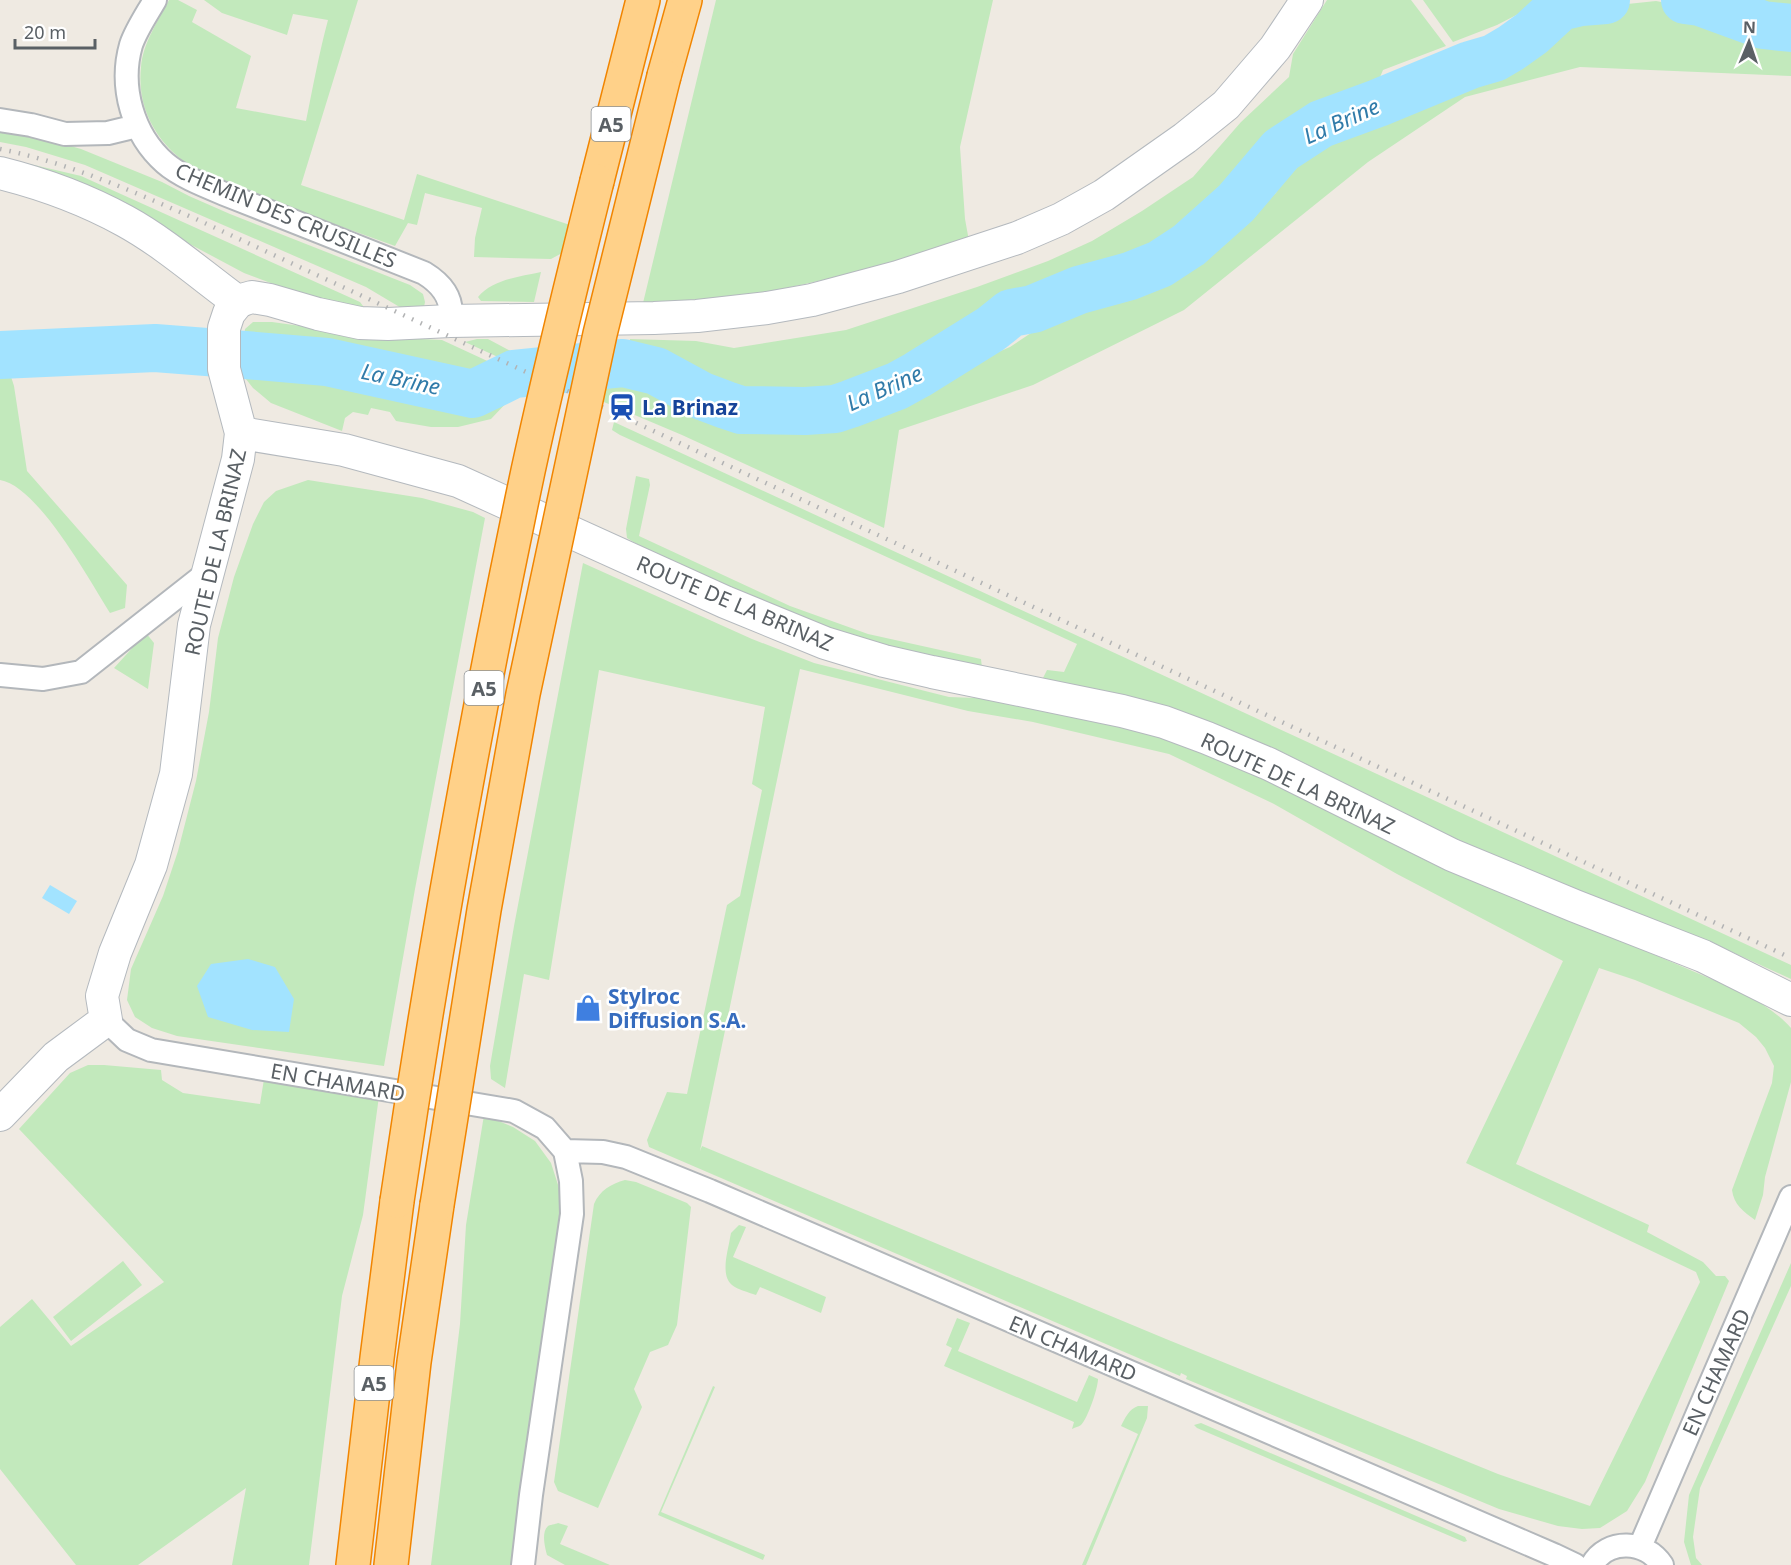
<svg xmlns="http://www.w3.org/2000/svg" width="1791" height="1565" viewBox="0 0 1791 1565" font-family="'Noto Sans',sans-serif">
<rect width="100%" height="100%" fill="#efeae2"/>
<!-- green -->
<path fill="#c2e9bc" fill-rule="evenodd" d="M169,0H178L197,10L192,22L251,56L236,108L306,121C313,87 319,53 328,20L293,14L287,35L222,13L204,0H358L301,185L404,220L417,174L573,226L564,252L551,259L474,257L475,238L482,208L425,193L417,225L408,223L395,246C358,233 321,219 284,206C257,196 228,188 203,174C162,151 136,114 141,67C143,43 158,21 169,0Z
M716,0H993L960,147L965,219L969,241C900,260 832,280 761,293C722,299 682,300 643,303Z
M1327,0H1411L1446,46L1383,70L1375,89L1330,106L1271,150L1213,212L1147,263L1110,276L1058,291L996,314L943,344L894,367L841,386L759,394L628,355L630,339L696,341L734,348L846,330L977,287L1048,261L1092,241L1142,211L1193,177L1241,122L1289,77L1293,54Z
M1423,0H1545L1497,25L1453,42Z
M1721,0H1791V18L1751,15Z
M1656,1L1703,10L1730,24L1761,38L1791,41V76L1580,67L1465,97L1368,162L1184,310L1033,385L899,430L884,528L682,435L585,394L592,367L628,371L727,416L787,420L853,411L921,385L1010,347L1061,313L1152,281L1276,193L1286,166L1333,131L1413,99L1462,82L1502,65L1546,30L1580,9Z
M0,130L40,137L81,149L162,182L189,196L230,214L410,285L423,294L425,302L424,307L408,312L366,287L85,165L26,147L0,142Z
M0,157L81,176L360,302L366,310L349,309L276,285L244,273L109,201L0,163Z
M541,272L534,302L481,301L478,297C493,279 519,277 541,272Z
M253,322H272L380,337L442,340L509,371L471,388L341,365L460,394L473,397L518,377L512,397L491,419L458,427H431L396,421L390,412L371,408L368,415L353,412L345,418L342,431L271,403L253,388L242,374L245,355L244,338L245,329Z
M477,339H488L522,357L520,367L465,342Z
M0,342L14,386L27,471L127,585L125,608L110,613C90,581 38,486 0,480Z
M614,422L1791,965V979L1732,952L1544,880L1046,682L1043,678L1047,670L1064,672L1077,644L620,435L612,430Z
M636,476L649,479L650,485L639,536L790,606L868,634L981,659L982,668L864,642L779,612L635,543L627,538L626,529Z
M308,480L422,498L473,512L485,518L415,889L384,1066L177,1036L152,1028L135,1017L127,1000L131,969L163,896L178,851L196,781L209,712L218,638L234,577L253,524L264,502L276,491Z
M583,563L752,639L814,663L949,697L1004,699L1150,728L1228,759L1484,882L1744,993C1760,1003 1778,1013 1791,1028V1082L1765,1177L1763,1195L1755,1220C1743,1211 1734,1205 1732,1190L1772,1083L1774,1066L1765,1048L1756,1037L1739,1023L1635,980L1599,968L1516,1164L1649,1225L1647,1232L1703,1262L1716,1276H1725L1729,1281L1645,1482L1627,1511L1600,1528L1582,1529L1558,1526L1499,1509L1186,1379L1187,1376L1181,1373L1180,1376L649,1147L647,1140L667,1092L687,1094L727,905L740,896L762,790L752,784L765,707L599,670L549,980L524,974L505,1088L491,1079L490,1066L514,926ZM800,669L968,711L1033,722L1169,754L1274,804L1397,874L1563,961L1466,1163L1696,1272L1700,1282L1590,1506L1498,1474L1166,1339L702,1146L700,1151Z
M146,633L154,643L148,689L114,668Z
M88,1065H104L161,1070L162,1080L183,1093L260,1104L264,1079L379,1096L363,1215L342,1296L309,1565H232L246,1488L138,1565H76L0,1469V1327L32,1299L71,1346L164,1282L19,1129L70,1073Z
M484,1115L513,1127L535,1141L551,1163L560,1191V1219L519,1495L511,1565H431L460,1324L466,1225Z
M625,1180L636,1182L687,1203L691,1207L677,1325L668,1345L650,1352L634,1389L642,1407L598,1508L558,1491L554,1482L594,1204C600,1190 611,1184 625,1180Z
M739,1225L746,1227L733,1257L826,1297L821,1313L760,1287L756,1295C748,1292 738,1290 732,1285C720,1275 728,1251 730,1238L731,1233Z
M123,1261L142,1285L71,1341L53,1317Z
M1791,1263V1286L1700,1488L1693,1537L1696,1558L1702,1565H1691L1684,1542L1689,1495Z
M957,1318L970,1323L958,1351L1077,1402L1089,1375L1098,1379C1098,1388 1088,1418 1081,1425C1078,1427 1076,1427 1072,1429L1074,1422L944,1366L952,1348L946,1345Z
M713,1386L715,1387L661,1512L765,1555L763,1560L658,1515Z
M1138,1406H1148L1147,1418L1086,1565H1082L1138,1434L1121,1426C1125,1418 1129,1409 1138,1406Z
M1201,1423L1465,1537L1467,1541L1464,1542L1197,1428L1194,1425Z
M558,1523L568,1526L560,1544L610,1565H565L547,1555C545,1548 541,1532 548,1526C549,1525 556,1524 558,1523Z"/>
<!-- water -->
<path fill="#a2e3ff" d="M50,885L77,901L69,914L42,898Z
M248,959L275,967L294,999L289,1032L252,1030L208,1017L197,986L211,964Z"/>
<g fill="none" stroke-linecap="round" stroke-linejoin="round">
<!-- river -->
<path stroke="#a2e3ff" stroke-width="48" d="M1685,0L1700,2L1763,25L1791,28
M0,355L155,348L245,355L327,362L473,394L514,374L623,363L656,371L702,396L726,405L741,410L805,411L835,409L850,404L897,386L917,375L991,329L1011,313L1033,309L1079,290L1130,276L1160,264L1189,245L1236,203L1281,150L1321,124L1378,103L1470,65L1494,58L1511,48L1532,33L1560,7L1581,2L1606,0"/>
<defs>
<path id="street" d="M155,0C147,14 136,30 131,45C119,87 133,135 165,163C181,177 208,187 227,195L424,273C442,284 454,299 450,321
M0,120L31,125L65,134L108,133L137,126
M0,675L43,679L81,672L208,572
M106,1020L127,1040L151,1050L514,1111L545,1128L565,1151L571,1181L572,1214L531,1495L523,1565
M565,1151L603,1152L626,1157L710,1191L1554,1555L1575,1565
M1640,1547L1791,1197
M1592,1565C1607,1538 1646,1540 1662,1565"/>
<path id="secondary" d="M0,173C44,184 85,199 125,221C165,243 201,275 238,302
M241,433L344,450L458,481L725,602L825,643L884,661L932,672L1122,711L1164,722L1207,738L1269,764L1452,855L1575,906L1703,956L1791,1000
M0,1115L56,1057L106,1020L102,996L115,953L151,865L176,774L194,625L238,459L241,433L224,369V328L229,313L238,302L245,299L252,297L270,300L318,314L360,323L388,324L450,321L654,318L697,316L767,308L812,300L898,277L1017,238L1061,219L1104,195L1185,138L1226,105L1275,48L1307,0"/>
<path id="highway" d="M664,76L685,0
M597,181L643,0
M353,1565L377,1358L397,1201
M391,1565L414,1362L437,1205"/>
</defs>
<!-- street casing -->
<use href="#street" stroke="#b3b7bb" stroke-width="26"/>
<!-- secondary casing -->
<use href="#secondary" stroke="#b4b9be" stroke-width="34"/>
<!-- highway casing -->
<use href="#highway" stroke="#f18500" stroke-width="36"/>
<!-- street -->
<use href="#street" stroke="#fff" stroke-width="22"/>
<!-- secondary -->
<use href="#secondary" stroke="#fff" stroke-width="32"/>
<!-- highway -->
<use href="#highway" stroke="#ffd189" stroke-width="33"/>
<!-- rail -->
<path stroke="#b2b3b4" stroke-width="4.5" stroke-dasharray="1.5 8" stroke-linecap="butt" d="M0,149C69,163 132,191 196,219L1791,958"/>
<defs>
<path id="highway-bridge" d="M397,1201C433,956 477,713 528,471C549,374 573,277 597,181
M437,1205L484,910L523,694L600,334L664,76"/>
</defs>
<!-- highway-bridge casing -->
<use href="#highway-bridge" stroke="#f18500" stroke-width="36" stroke-linecap="butt"/>
<!-- highway-bridge -->
<use href="#highway-bridge" stroke="#ffd189" stroke-width="33"/>
</g>
<!-- icons -->
<defs>
<symbol id="station-bare" viewBox="-9 -9 18 18"><path d="M-3-6H3Q5-6 5-4V2Q5 4 3 4L4.5 6H3L1.5 4h-3L-3 6H-4.5L-3 4Q-5 4-5 2V-4Q-5-6-3-6ZM-3.5-4v3h7v-3ZM-3.5 1v1.5H-2V1ZM2 1v1.5H3.5V1Z" fill="#1a4fb4" stroke="#fff" stroke-width="2.5" paint-order="stroke"/></symbol>
<symbol id="shop-bare" viewBox="-9 -9 18 18"><path d="M-5-2.5h2.3a2.7 3.5 0 0 1 5.4 0H5L5.5 6h-11ZM-1.5-2.5h3a1.5 2.3 0 0 0-3 0Z" fill="#3f7fe0" stroke="#fff" stroke-width="2.5" paint-order="stroke"/></symbol>
</defs>
<g fill-rule="evenodd">
<use href="#station-bare" x="603" y="388" width="38" height="38"/>
<use href="#shop-bare" x="569" y="989" width="38" height="38"/>
</g>
<g text-anchor="middle" dominant-baseline="central" stroke-width="5" stroke-linejoin="round" paint-order="stroke">
<!-- shield labels -->
<g fill="#fff" stroke="#8c9093" stroke-width="1.5">
<rect x="591.5" y="107" width="39" height="34" rx="4.5"/>
<rect x="464.5" y="671" width="39" height="34" rx="4.5"/>
<rect x="354.5" y="1366" width="39" height="34" rx="4.5"/>
</g>
<g font-size="20" font-weight="bold" fill="#5a6065">
<text x="611" y="124">A5</text>
<text x="484" y="688">A5</text>
<text x="374" y="1383">A5</text>
</g>
<!-- street labels -->
<g font-size="21" fill="#5a6065" stroke="#fff">
<text transform="translate(286 215) rotate(23)">CHEMIN DES CRUSILLES</text>
<text transform="translate(215 552) rotate(-77)">ROUTE DE LA BRINAZ</text>
<text transform="translate(735 603) rotate(23)">ROUTE DE LA BRINAZ</text>
<text transform="translate(1298 783) rotate(25)">ROUTE DE LA BRINAZ</text>
<text transform="translate(338 1082) rotate(10)">EN CHAMARD</text>
<text transform="translate(1073 1348) rotate(23)">EN CHAMARD</text>
<text transform="translate(1716 1372) rotate(-66)">EN CHAMARD</text>
</g>
<!-- transit labels -->
<g font-size="21" font-weight="bold" fill="#164399" stroke="#fff" text-anchor="start">
<text x="642" y="407">La Brinaz</text>
</g>
<!-- shop labels -->
<g font-size="21" font-weight="bold" fill="#366cbe" stroke="#fff" text-anchor="start">
<text x="608" y="996">Stylroc<tspan x="608" dy="24">Diffusion S.A.</tspan></text>
</g>
<!-- water labels -->
<g font-size="22" font-style="italic" fill="#307ba9" stroke="#fff">
<text transform="translate(1341 120) rotate(-24)">La Brine</text>
<text transform="translate(401 378) rotate(12)">La Brine</text>
<text transform="translate(884 387) rotate(-24)">La Brine</text>
</g>
</g>
<!-- north arrow -->
<g transform="translate(1749 42) rotate(2)" stroke="#ffffff" stroke-width="4.5" paint-order="stroke">
<path d="M0-4.5L10 22L0 15L-10 22Z" fill="#5a6065"/>
<text y="-9" font-size="16" font-weight="bold" text-anchor="middle" fill="#5a6065">N</text>
</g>
<!-- scale -->
<path d="M15 39v9h80v-9" fill="none" stroke="#5a6065" stroke-width="3"/>
<text x="24" y="39" font-size="18" fill="#5a6065" stroke="#ffffff" stroke-width="4.5" paint-order="stroke">20 m</text>
</svg>
